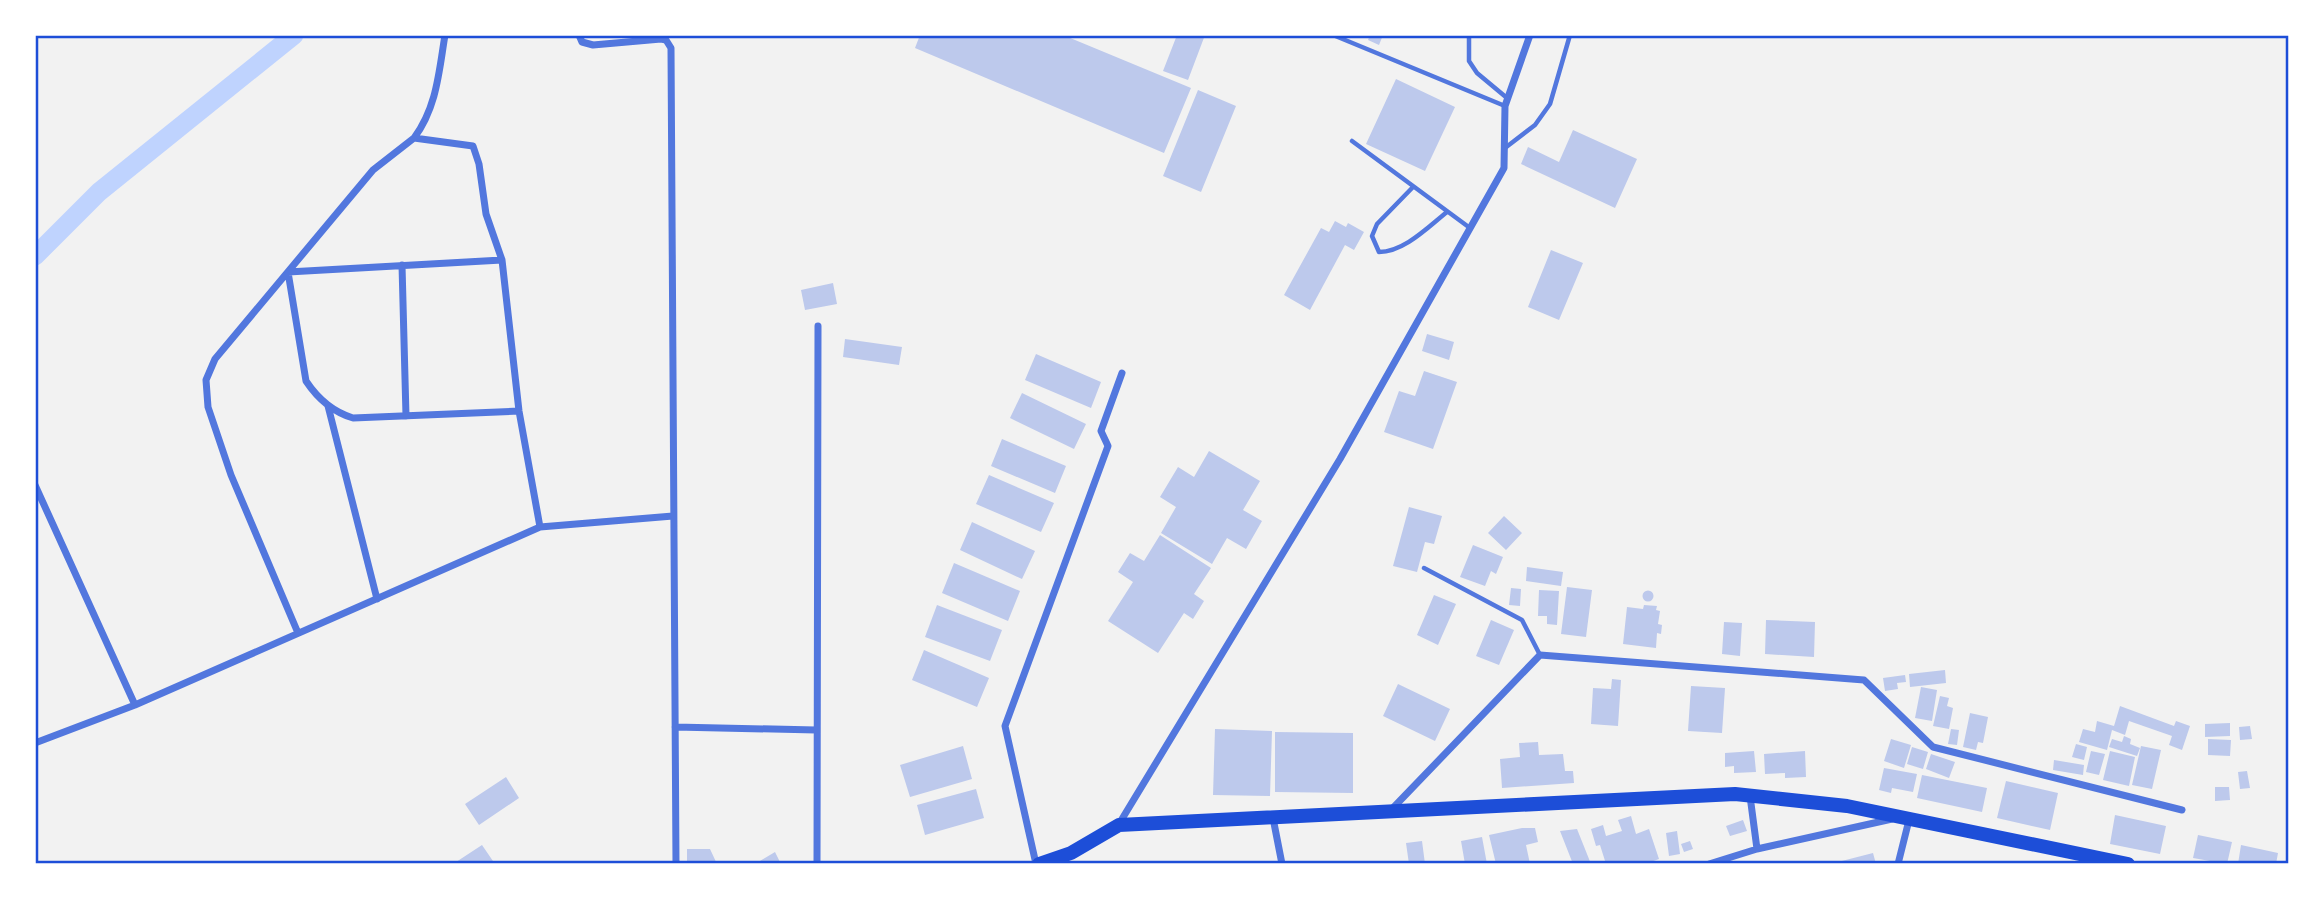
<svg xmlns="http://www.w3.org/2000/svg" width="2324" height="899" viewBox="0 0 2324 899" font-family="'Asap Condensed',sans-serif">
<rect width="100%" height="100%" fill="#f2f2f2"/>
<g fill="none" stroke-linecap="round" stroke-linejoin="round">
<!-- canal -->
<path stroke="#bfd3fe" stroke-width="19" d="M35,256L99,192L294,35"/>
</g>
<!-- building -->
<path fill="#bdc9ec" d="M920,35H1063L1191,88L1164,153L915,48Z
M1177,35H1205L1188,80L1163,71Z
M1370,35H1383L1379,45L1368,40Z
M1396,79L1455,107L1425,171L1366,144Z
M1198,90L1236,106L1201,192L1163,176Z
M1573,130L1637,159L1615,208L1521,164L1528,147L1559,162Z
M1335,221L1346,227L1348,223L1364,232L1354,250L1345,245L1310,310L1284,295L1321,228L1329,232Z
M1551,250L1583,263L1559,320L1528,307Z
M833,283L837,304L805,310L801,290Z
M1427,334L1454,342L1449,360L1422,351Z
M845,339L902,347L899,365L843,357Z
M1036,354L1101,382L1091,408L1025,380Z
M1424,371L1457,382L1433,449L1384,432L1399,391L1415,396Z
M1022,393L1086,424L1074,449L1010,418Z
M1002,439L1066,466L1055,493L991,466Z
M1209,451L1260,481L1243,510L1262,521L1246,549L1227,538L1212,564L1161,533L1176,507L1160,497L1178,467L1194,477Z
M989,475L1054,503L1041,532L976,504Z
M1409,507L1442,516L1434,544L1425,542L1417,572L1393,566Z
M1504,516L1522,533L1506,550L1488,533Z
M972,522L1035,551L1022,579L960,550Z
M1160,535L1211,568L1194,594L1204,601L1193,619L1184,613L1158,653L1108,621L1133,582L1118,572L1130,553L1144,561Z
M1473,545L1503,557L1496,574L1491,571L1485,586L1460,577Z
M954,563L1020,591L1008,621L942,593Z
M1527,567L1563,572L1561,586L1526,581Z
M1567,587L1592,590L1586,637L1561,634Z
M1511,588L1521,589L1520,606L1509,605Z
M1539,590L1559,591L1557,625L1547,624V616H1538Z
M1642.5 596a5.5 5.5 0 1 1 11 0a5.5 5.5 0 1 1-11 0Z
M1434,595L1456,604L1438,645L1417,635Z
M937,605L1002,630L990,661L925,637Z
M1644,605L1657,606L1656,610L1660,611L1658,624L1662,625L1661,634L1657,633L1656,648L1623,644L1627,607L1643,609Z
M1491,620L1514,630L1499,665L1476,656Z
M1766,620L1815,622L1814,657L1765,654Z
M1724,622L1742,623L1740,656L1722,654Z
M924,650L989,678L977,707L912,680Z
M1945,670L1946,683L1910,687L1909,674Z
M1905,675L1906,682L1897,683L1898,689L1885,691L1883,678Z
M1612,679L1621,680L1618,726L1591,724L1593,688L1611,689Z
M1398,684L1450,709L1435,741L1383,716Z
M1691,686L1725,688L1722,733L1688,731Z
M1921,687L1937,690L1932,721L1915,718Z
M1940,696L1949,698L1947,706L1953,708L1949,729L1933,726Z
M2120,706L2174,726L2176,721L2190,726L2182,750L2169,745L2172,736L2129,721L2125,735L2112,730L2107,750L2079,742L2083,729L2095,732L2097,721L2114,726Z
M1970,713L1988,717L1983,743L1978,742L1976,750L1963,747Z
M2230,723V736L2205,737V724Z
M2250,726L2252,739L2240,740L2239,727Z
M1215,729L1272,731L1270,796L1213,795Z
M1951,729L1959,730L1957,745L1948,744Z
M1275,732L1353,733V793L1275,792Z
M2124,736L2131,739L2130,744L2140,748L2137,756L2109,747L2112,739L2122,742Z
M1891,739L1911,745L1904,768L1884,761Z
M2208,739L2231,740L2230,756L2208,755Z
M1538,742L1539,755L1563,754L1565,771H1573L1574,783L1502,788L1500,759L1520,757L1519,743Z
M2076,744L2087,747L2084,760L2072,757Z
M963,746L972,779L910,797L900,765Z
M2141,746L2161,750L2152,789L2132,785Z
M1912,747L1928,752L1923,769L1907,764Z
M1754,751L1756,772L1734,773V766L1725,767V753Z
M1805,751L1806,777L1785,778V773L1765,774L1764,754Z
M2091,751L2105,754L2099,775L2086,772Z
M2110,751L2135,757L2129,786L2103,780Z
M1931,754L1955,762L1949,778L1926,769Z
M2054,760L2084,765L2083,775L2053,770Z
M1884,768L1917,774L1913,792L1892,788L1891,793L1879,790Z
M2247,771L2250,788L2240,789L2238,772Z
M1922,775L1987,788L1982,812L1917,798Z
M506,777L519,798L479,825L465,804Z
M2006,781L2058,793L2050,830L1997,818Z
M2215,787H2229L2230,800L2215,801Z
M976,789L984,818L925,835L917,805Z
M2115,815L2166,826L2160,854L2110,844Z
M1631,816L1636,834L1649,829L1659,859L1645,864H1606L1600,845L1596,846L1591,829L1603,825L1606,836L1622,831L1618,820Z
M1743,820L1747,831L1730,836L1726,826Z
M1522,828H1535L1538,842L1526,845L1530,864H1496L1489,835Z
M1577,829L1591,864H1573L1560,831Z
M1677,831L1680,854L1669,856L1666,833Z
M2198,835L2232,842L2227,864L2193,858Z
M1482,837L1487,864H1465L1461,841Z
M1422,841L1425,864H1409L1406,843Z
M1690,841L1693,849L1684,852L1681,844Z
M482,845L495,864H453Z
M2241,845L2278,853L2276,864H2238Z
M687,849H710L717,864H687Z
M775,852L781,864H755Z
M1873,853L1876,864H1834V863Z"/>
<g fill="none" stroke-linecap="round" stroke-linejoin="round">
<!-- service -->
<path stroke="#5277de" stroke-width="4.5" d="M1333,35L1505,106
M1469,35V61L1477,73L1507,98
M1352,141L1470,228
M1505,148L1535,125L1550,104L1570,35
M1413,187L1377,224L1372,236L1379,252C1404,252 1428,227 1447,212
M1424,568L1522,620L1540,655"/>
<!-- minor -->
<path stroke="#5277de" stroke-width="7" d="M579,35L582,42L593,45L661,39L666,40L671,48L676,864
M414,138C437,107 439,71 445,35
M502,260L288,272L306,381C318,399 333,412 353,418L519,411
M402,265L406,416
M328,406L377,599
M35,485L135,705
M298,633L231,475L208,407L206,380L215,359L373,170L414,138L473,146L479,164L486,214L502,260L519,411L540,527
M675,727L816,730
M35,743L135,705L540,527L673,516
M1750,796L1757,849
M1391,810L1540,655L1864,680L1933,747L2182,810
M1273,818L1282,864
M1119,824L1340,459L1504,168L1505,106L1530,35
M817,864L818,326
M1036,864L1005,726L1108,446L1101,431L1122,373
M1709,864L1757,849L1892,819
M1898,864L1909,820"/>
<!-- primary -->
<path stroke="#1d4ed8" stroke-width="14" d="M1039,864L1071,853L1119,825L1735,794L1847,806L2128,864"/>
</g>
<!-- border -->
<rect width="2324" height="899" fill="none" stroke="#ffffff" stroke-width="74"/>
<rect x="37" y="37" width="2250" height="825" fill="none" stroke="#1d4ed8" stroke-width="2.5"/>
</svg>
